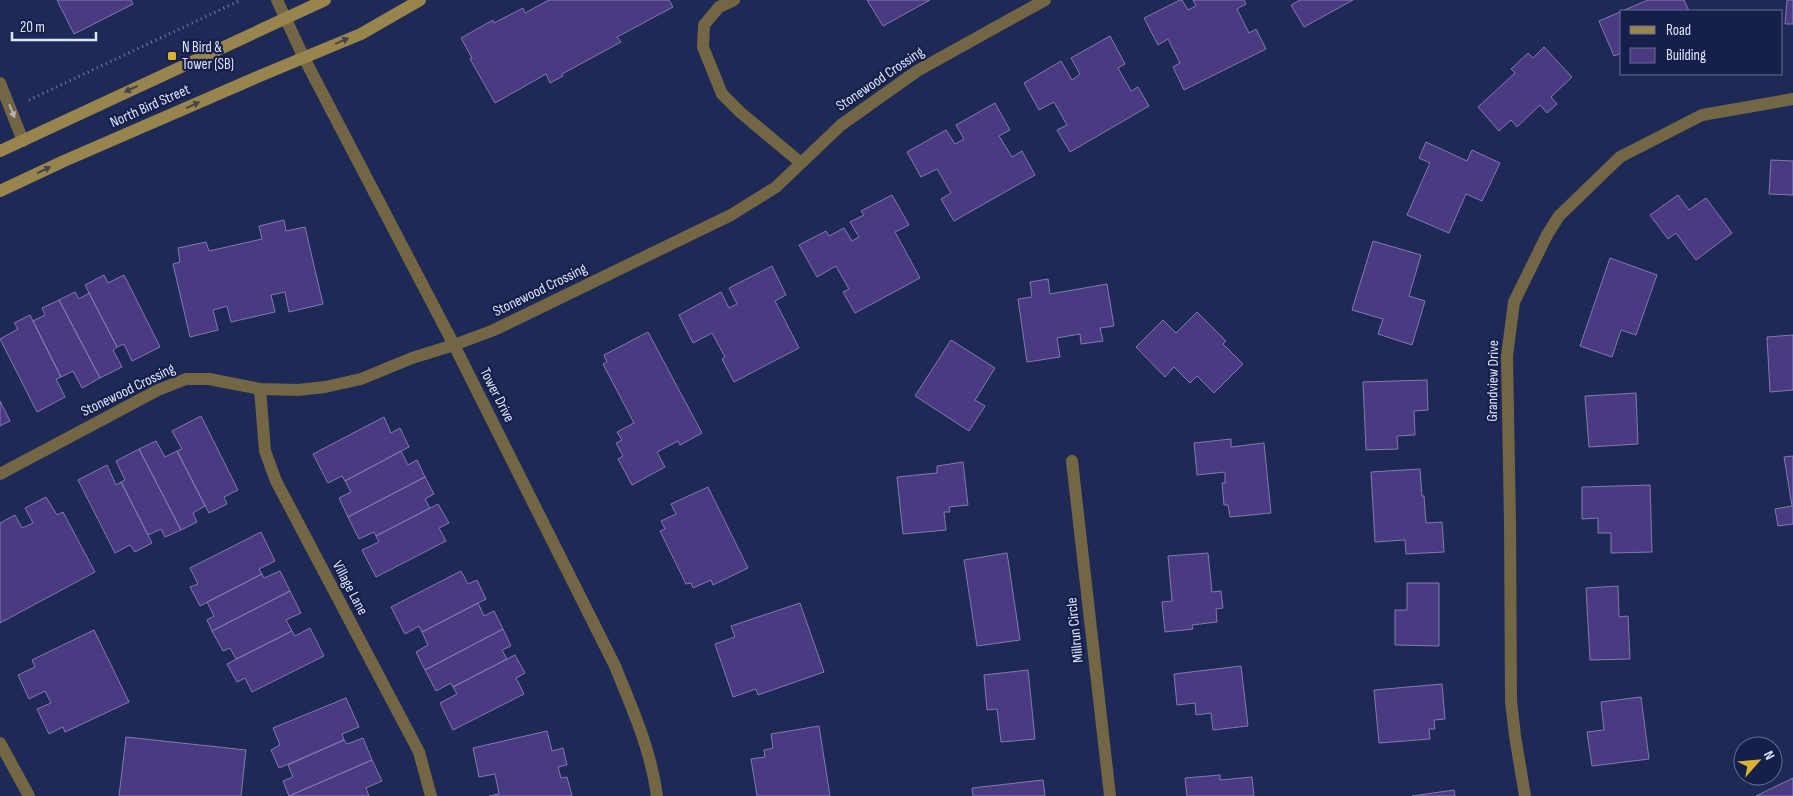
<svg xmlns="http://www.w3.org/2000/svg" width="1793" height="796" viewBox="0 0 1793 796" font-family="'Sofia Sans Condensed',sans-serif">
<rect width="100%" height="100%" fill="#1f2956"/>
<!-- building -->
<path fill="#4a3a81" stroke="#827aaf" d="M57,0H131L133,4L74,34Z
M549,0H669L673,7L617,37L621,42L562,74L563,76L550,83L546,74L495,103L470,59L472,58L461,38L493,20L494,23L523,8L525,13Z
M867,0H930L883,26Z
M1180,0H1182L1188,10L1196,6L1193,0H1244L1246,4L1237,9L1249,33L1256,29L1266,49L1184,90L1173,67L1180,63L1168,39L1158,45L1144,18Z
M1300,0H1353L1304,27L1291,5Z
M1648,0H1684L1689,11H1622V53L1614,56L1599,21Z
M1787,0H1793V24H1785Z
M1110,36L1125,64L1118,68L1131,91L1138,87L1149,106L1070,152L1057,130L1067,125L1054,102L1039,110L1024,83L1061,61L1072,80L1080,74L1071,58Z
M1544,47L1572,77L1551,97L1557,104L1547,113L1540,105L1517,127L1511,120L1499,131L1478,107L1515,73L1511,69L1528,53L1533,58Z
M995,103L1010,130L999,136L1012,157L1022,151L1035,175L954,221L941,199L951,193L937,169L921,177L907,152L946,130L955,144L964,139L956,125Z
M1426,142L1467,161L1472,150L1500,163L1482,201L1466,194L1449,233L1407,215L1430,163L1419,158Z
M1771,160L1793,161V195L1769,194Z
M892,195L909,225L895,232L920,278L855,313L843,292L849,289L836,266L817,277L799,245L826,231L829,236L844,228L852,241L859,237L850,222L864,215L861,211Z
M1678,195L1689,210L1706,198L1732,233L1696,260L1676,233L1668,239L1650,215Z
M284,220L286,231L305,227L323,304L289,312L285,292L271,295L275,312L231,322L227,306L213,310L218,330L190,337L173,264L180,262L178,248L206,242L209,251L262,239L259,226Z
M1373,241L1421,255L1409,296L1425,301L1412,345L1378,334L1383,319L1352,310Z
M1610,258L1657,275L1636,335L1621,330L1612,357L1580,346Z
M772,266L786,295L775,301L799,348L734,382L722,359L725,357L712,333L693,343L679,315L721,292L729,308L737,304L729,288Z
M104,275L108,283L124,275L160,347L132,361L124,344L117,347L85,285Z
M1048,279L1050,294L1107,284L1114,326L1100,328L1103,341L1081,344L1080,334L1057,338L1060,357L1027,362L1018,299L1032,297L1030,282Z
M75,292L79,299L89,293L117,347L113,350L122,367L100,378L59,300Z
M59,300L100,378L82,388L73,371L61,377L33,321L45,315L42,308Z
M1197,312L1226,341L1223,344L1243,364L1214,393L1197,376L1190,383L1174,367L1165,377L1136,347L1163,320L1176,333Z
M30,315L61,377L56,379L65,397L37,412L0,339L18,329L14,323Z
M648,332L702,433L680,445L678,441L657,452L665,467L632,485L618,459L623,456L616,443L622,440L617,432L634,423L603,364L607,362L604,355Z
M1793,335V390L1770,392L1767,337Z
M951,340L995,368L975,400L985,406L969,431L915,396Z
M1427,380L1428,410L1414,411L1415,435L1397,436L1398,449L1366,450L1363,382Z
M1636,393L1638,444L1589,447L1585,396Z
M0,401L10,421L0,426Z
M201,416L238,490L224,497L227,504L209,513L177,451L182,449L172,431Z
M384,417L391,433L400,428L409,447L345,481L342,476L328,483L313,454Z
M1231,439V447L1264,443L1271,513L1230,517L1228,505H1224L1222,483H1225V472L1197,475L1194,443Z
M156,441L165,457L177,451L205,506L193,513L197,522L181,530L139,449Z
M139,449L181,530L165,537L161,529L148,535L121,482L125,480L116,461Z
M401,451L408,465L417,460L425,477L348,517L339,498L351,492L345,481Z
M1793,456V524L1778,526L1775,509L1792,506L1784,457Z
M963,462L968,505L949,507L950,512H944L946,530L903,534L897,477L937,473V466Z
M107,465L116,485L121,482L152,543L135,552L130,545L115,553L78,480Z
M1420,469L1422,496H1424L1426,523L1442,522L1444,552L1406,554L1405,540L1375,542L1371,472Z
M425,477L434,494L425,499L430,508L376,536L374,532L359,539L348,517Z
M1650,485L1652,552L1611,553V533H1598V518L1582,519V487Z
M708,487L748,568L713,585L711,580L693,588L691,583L686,584L660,531L665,529L661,521L676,514L671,504Z
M46,497L57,515L63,512L95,572L0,623V523L15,515L22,528L33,523L25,508Z
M438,504L449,523L439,528L446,541L376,577L362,550L379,542L376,536Z
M261,532L275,561L259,569L262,574L200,606L190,587L198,584L190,568Z
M1007,553L1020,640L977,646L964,560Z
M1208,553L1212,592L1221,591L1223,608L1216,609L1217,622L1192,625L1193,629L1165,632L1162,602L1172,601L1168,556Z
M280,571L290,591L212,631L207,620L214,616L207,602L262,574L264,578Z
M461,571L468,584L477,580L486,599L422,632L419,626L405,634L391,607Z
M1407,583H1439V646L1395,645V610H1407Z
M1618,586L1619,617L1628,616L1630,659L1590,660L1586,588Z
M290,591L301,613L286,620L292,631L236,659L230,648L223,651L212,631Z
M478,603L484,616L494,611L503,629L425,670L416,652L428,645L422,632Z
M800,603L824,672L758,695L756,689L733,697L715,644L735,637L731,626Z
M310,628L324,656L252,692L245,678L237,682L227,664L292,631L295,636Z
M503,629L511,646L502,650L507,659L453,687L451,683L436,691L425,670Z
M94,630L129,702L65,732L63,727L49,734L37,709L51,703L45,691L29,699L18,675L35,667L32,660Z
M515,655L525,673L516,678L524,694L453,730L440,703L457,694L453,687Z
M1241,666L1248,726L1213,730L1211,713L1196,715L1195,703L1177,705L1174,674Z
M1028,670L1035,739L1001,742L997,709L987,710L984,675Z
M1442,684L1445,719L1434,720L1435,729H1429L1430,739L1379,743L1374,690Z
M1641,697L1649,759L1592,766L1587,732L1604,730L1601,702Z
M346,698L359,727L342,734L344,740L279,768L271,750L280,745L273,728Z
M819,726L830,796H757L751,759L765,757L764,750L773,748L771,734Z
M547,731L552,751L563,748L567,765L558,767L561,778L567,777L572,796H489L499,794L495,774L479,777L473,748Z
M126,737L246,750L241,796H119Z
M363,738L372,760L289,796L283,781L293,777L288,765L344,740L347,744Z
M372,760L382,781L366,788L369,796H289Z
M1220,775V780L1252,777L1254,796H1187L1185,778Z
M1793,778V796H1756Z
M1043,780L1045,796H973L972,788Z
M1454,790L1455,796H1412Z"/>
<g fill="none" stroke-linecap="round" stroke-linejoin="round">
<!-- path -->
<path stroke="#7881a4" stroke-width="3" stroke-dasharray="1 4" stroke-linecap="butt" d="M29,100L241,0"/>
<!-- lane -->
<path stroke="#726644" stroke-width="12" d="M734,0L719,7L704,25L703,47L722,94L740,112L801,163
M0,83L23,141"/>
<!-- street -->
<path stroke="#726644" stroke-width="12" d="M277,0L304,58L454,345L615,666C632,708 651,750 657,796
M260,389L265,451L276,481L419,752L431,796
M1072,461L1110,796
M0,474L158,390L186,379H209L260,389L298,390L325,387L361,379L412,358L454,345L494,330L731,215L776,187L841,125L917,71L1045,0
M0,743L29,796
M1525,796L1515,736L1511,701L1510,521L1507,356L1514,302L1547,235L1559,216L1620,157L1702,115L1793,99"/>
<!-- secondary -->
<path stroke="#98854e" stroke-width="12" d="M0,151L325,0
M0,191L64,161L262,75L361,34L420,0"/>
</g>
<!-- one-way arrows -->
<defs><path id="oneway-solid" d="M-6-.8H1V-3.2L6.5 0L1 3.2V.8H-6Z" transform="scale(1.25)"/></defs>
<g fill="#44434b">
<use href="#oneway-solid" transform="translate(342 41) rotate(-23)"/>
<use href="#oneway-solid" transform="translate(131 89) rotate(155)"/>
<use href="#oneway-solid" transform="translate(193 105) rotate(-24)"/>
<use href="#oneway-solid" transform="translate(44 170) rotate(-25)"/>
</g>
<use fill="#b3b3b3" href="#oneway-solid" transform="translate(12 111) rotate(68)"/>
<!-- markers -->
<rect fill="#dab333" stroke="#161f4a" stroke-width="2" x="167" y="51" width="10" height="10" rx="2.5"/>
<g text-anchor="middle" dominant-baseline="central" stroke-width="4.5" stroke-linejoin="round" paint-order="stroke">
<!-- poi labels -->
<g font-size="15" fill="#dee6fd" stroke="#161f4a" text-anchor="start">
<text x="182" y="47">N Bird &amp;<tspan x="182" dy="17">Tower (SB)</tspan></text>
</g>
<!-- street labels -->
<g font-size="15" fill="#dee6fd" stroke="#161f4a">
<text transform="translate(880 79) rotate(-34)">Stonewood Crossing</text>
<text transform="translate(150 106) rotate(-24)">North Bird Street</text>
<text transform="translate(540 290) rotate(-26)">Stonewood Crossing</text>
<text transform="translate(1493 381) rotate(-89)">Grandview Drive</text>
<text transform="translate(128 390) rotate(-26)">Stonewood Crossing</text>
<text transform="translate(497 395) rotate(63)">Tower Drive</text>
<text transform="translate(350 588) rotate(62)">Village Lane</text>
<text transform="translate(1075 630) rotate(-96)">Millrun Circle</text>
</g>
</g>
<!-- legend -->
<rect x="1620" y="10" width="162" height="65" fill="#161f4a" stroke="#666f92"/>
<rect x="1630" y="26" width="25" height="8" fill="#98854e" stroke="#666f92"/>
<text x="1666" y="35" font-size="15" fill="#dee6fd">Road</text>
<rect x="1630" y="48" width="25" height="15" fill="#4a3a81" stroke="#666f92"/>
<text x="1666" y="60" font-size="15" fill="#dee6fd">Building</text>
<!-- north arrow -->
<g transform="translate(1758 761) rotate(63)"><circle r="24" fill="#161f4a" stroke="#666f92"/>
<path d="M0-4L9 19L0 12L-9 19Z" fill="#dab333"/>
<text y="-8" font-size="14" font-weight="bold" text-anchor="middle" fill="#dee6fd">N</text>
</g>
<!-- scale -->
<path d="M12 32v8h84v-8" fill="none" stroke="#dee6fd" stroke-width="2.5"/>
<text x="20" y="32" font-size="15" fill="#dee6fd" stroke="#161f4a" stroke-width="4" paint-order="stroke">20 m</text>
</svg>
